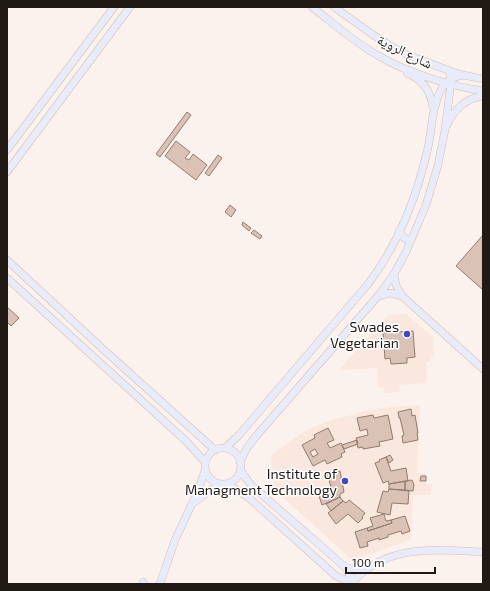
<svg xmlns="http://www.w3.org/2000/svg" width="490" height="591" viewBox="0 0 490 591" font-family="'Exo 2','Noto Naskh Arabic',sans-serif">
<rect width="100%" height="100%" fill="#fcf2ed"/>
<!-- built -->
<path fill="#fae7dd" d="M406,314L433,337L434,357H431V361L426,362L427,377L426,383L399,385L400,392L385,393L384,387L378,388L377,368L339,370L388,315Z
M420,405L417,473L426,474V484H432L431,495H413L411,539L357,559H351L274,489L271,455L305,431L326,422L369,410L391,407Z"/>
<!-- building -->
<path fill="#dac2b6" stroke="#917b70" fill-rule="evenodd" d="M187,112L191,115L160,157L156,154Z
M176,141L190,152L185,158L189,160L193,154L207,165L196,180L165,156Z
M218,155L222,158L209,176L205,173Z
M230,205L236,210L231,217L225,212Z
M243,222L251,228L249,231L242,225Z
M254,230L262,236L260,239L251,233Z
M483,235V290L456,266Z
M7,307L19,318L11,326L7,322Z
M413,331L415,357L407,358V363L391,364L390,358L385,359L383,333Z
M411,409L412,416L415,415L418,433H417L418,440L403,443L402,436L404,435L400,418H399L398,412Z
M373,415L374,418L388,415L393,439L379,442L380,446L363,449V447L358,448L356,438L368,435L367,429L360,431L357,418Z
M328,428L334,440L327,443L330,448L341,443L345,452L341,454L342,457L327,464L325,460L313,466L302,445L315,438L314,435ZM315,449L318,454L313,457L310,452Z
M357,440L358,444L344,449L342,445Z
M390,455L393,460L389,463L386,457Z
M386,457L391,471L406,468L408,481L389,484L388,481L383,483L375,463L380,461L379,460Z
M334,471L335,473L340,471L344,492L340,494V497L322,505L318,493L331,487L327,473Z
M421,476H426V481H420Z
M412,480L414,485L413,491L405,490V481Z
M405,481V490L389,489V484Z
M389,489L409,491L408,504L392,503L390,515L377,512L383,491L388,492Z
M340,497L343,501L331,511L326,504Z
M349,500L365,513L362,517L363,518L358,523L348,514L336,524L328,513L343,501L346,503Z
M384,514L386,521L391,520L392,523L368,531L367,528L373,526L370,518Z
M405,516L410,531L402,534L401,531L388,535V537L379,540V538L367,542L368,546L360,548L355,532L367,528L368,531L392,523L391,520Z"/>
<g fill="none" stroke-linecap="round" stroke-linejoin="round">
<defs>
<path id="secondary" d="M312,7C334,24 355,43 379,56C407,73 451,86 483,91
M334,7L379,39L403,53L450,71L463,75L483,79
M407,73C423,80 430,90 433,107
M447,125C455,108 465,99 483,96
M7,150L114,7
M7,172L130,7
M399,231L403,237L410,242
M7,260L104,350L215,450
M394,274L396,285L402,296L483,369
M7,278L186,441L205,462
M378,296L390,293L402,296
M225,448L239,435L368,284C397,246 416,199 427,152C432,133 431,110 440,92C444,82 452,77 463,75
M205 466a18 18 0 1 1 36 0a18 18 0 1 1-36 0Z
M240,462L247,448L257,435L378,296L394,274L406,252L426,205L438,165L445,130L451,82L450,71
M227,484L248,497L336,576L345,580L353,581L345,567L251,485L245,477L240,469
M195,502L210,490L223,485
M345,567L356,570L367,569
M143,582L144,584
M160,584L175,540L198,491L205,470
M351,584C386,543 435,550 483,552"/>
</defs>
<!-- secondary casing -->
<use href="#secondary" stroke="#d5bdb1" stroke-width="8"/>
<!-- secondary -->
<use href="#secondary" stroke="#e8ecfa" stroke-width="7"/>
</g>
<!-- markers -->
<g fill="#4049bd" stroke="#fff" stroke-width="1.5">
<circle cx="407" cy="334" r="4"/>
<circle cx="345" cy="481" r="4"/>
</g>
<g text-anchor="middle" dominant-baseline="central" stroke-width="3" stroke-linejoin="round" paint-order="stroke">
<!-- street labels -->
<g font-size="14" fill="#211914" stroke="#fff">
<text transform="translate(405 51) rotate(26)">شارع الروية</text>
</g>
<!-- poi labels -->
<g font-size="14" fill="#211914" stroke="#fff" text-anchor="end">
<text x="399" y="326">Swades<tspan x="399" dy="16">Vegetarian</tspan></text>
<text x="337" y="473">Institute of<tspan x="337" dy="16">Managment Technology</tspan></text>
</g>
</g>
<!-- border -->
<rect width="490" height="591" fill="none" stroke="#211914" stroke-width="16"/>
<!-- scale -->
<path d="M346 567v6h89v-6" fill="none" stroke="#211914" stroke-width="2"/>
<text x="352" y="567" font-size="12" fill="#211914" stroke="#ffffff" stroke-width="3" paint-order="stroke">100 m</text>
</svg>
